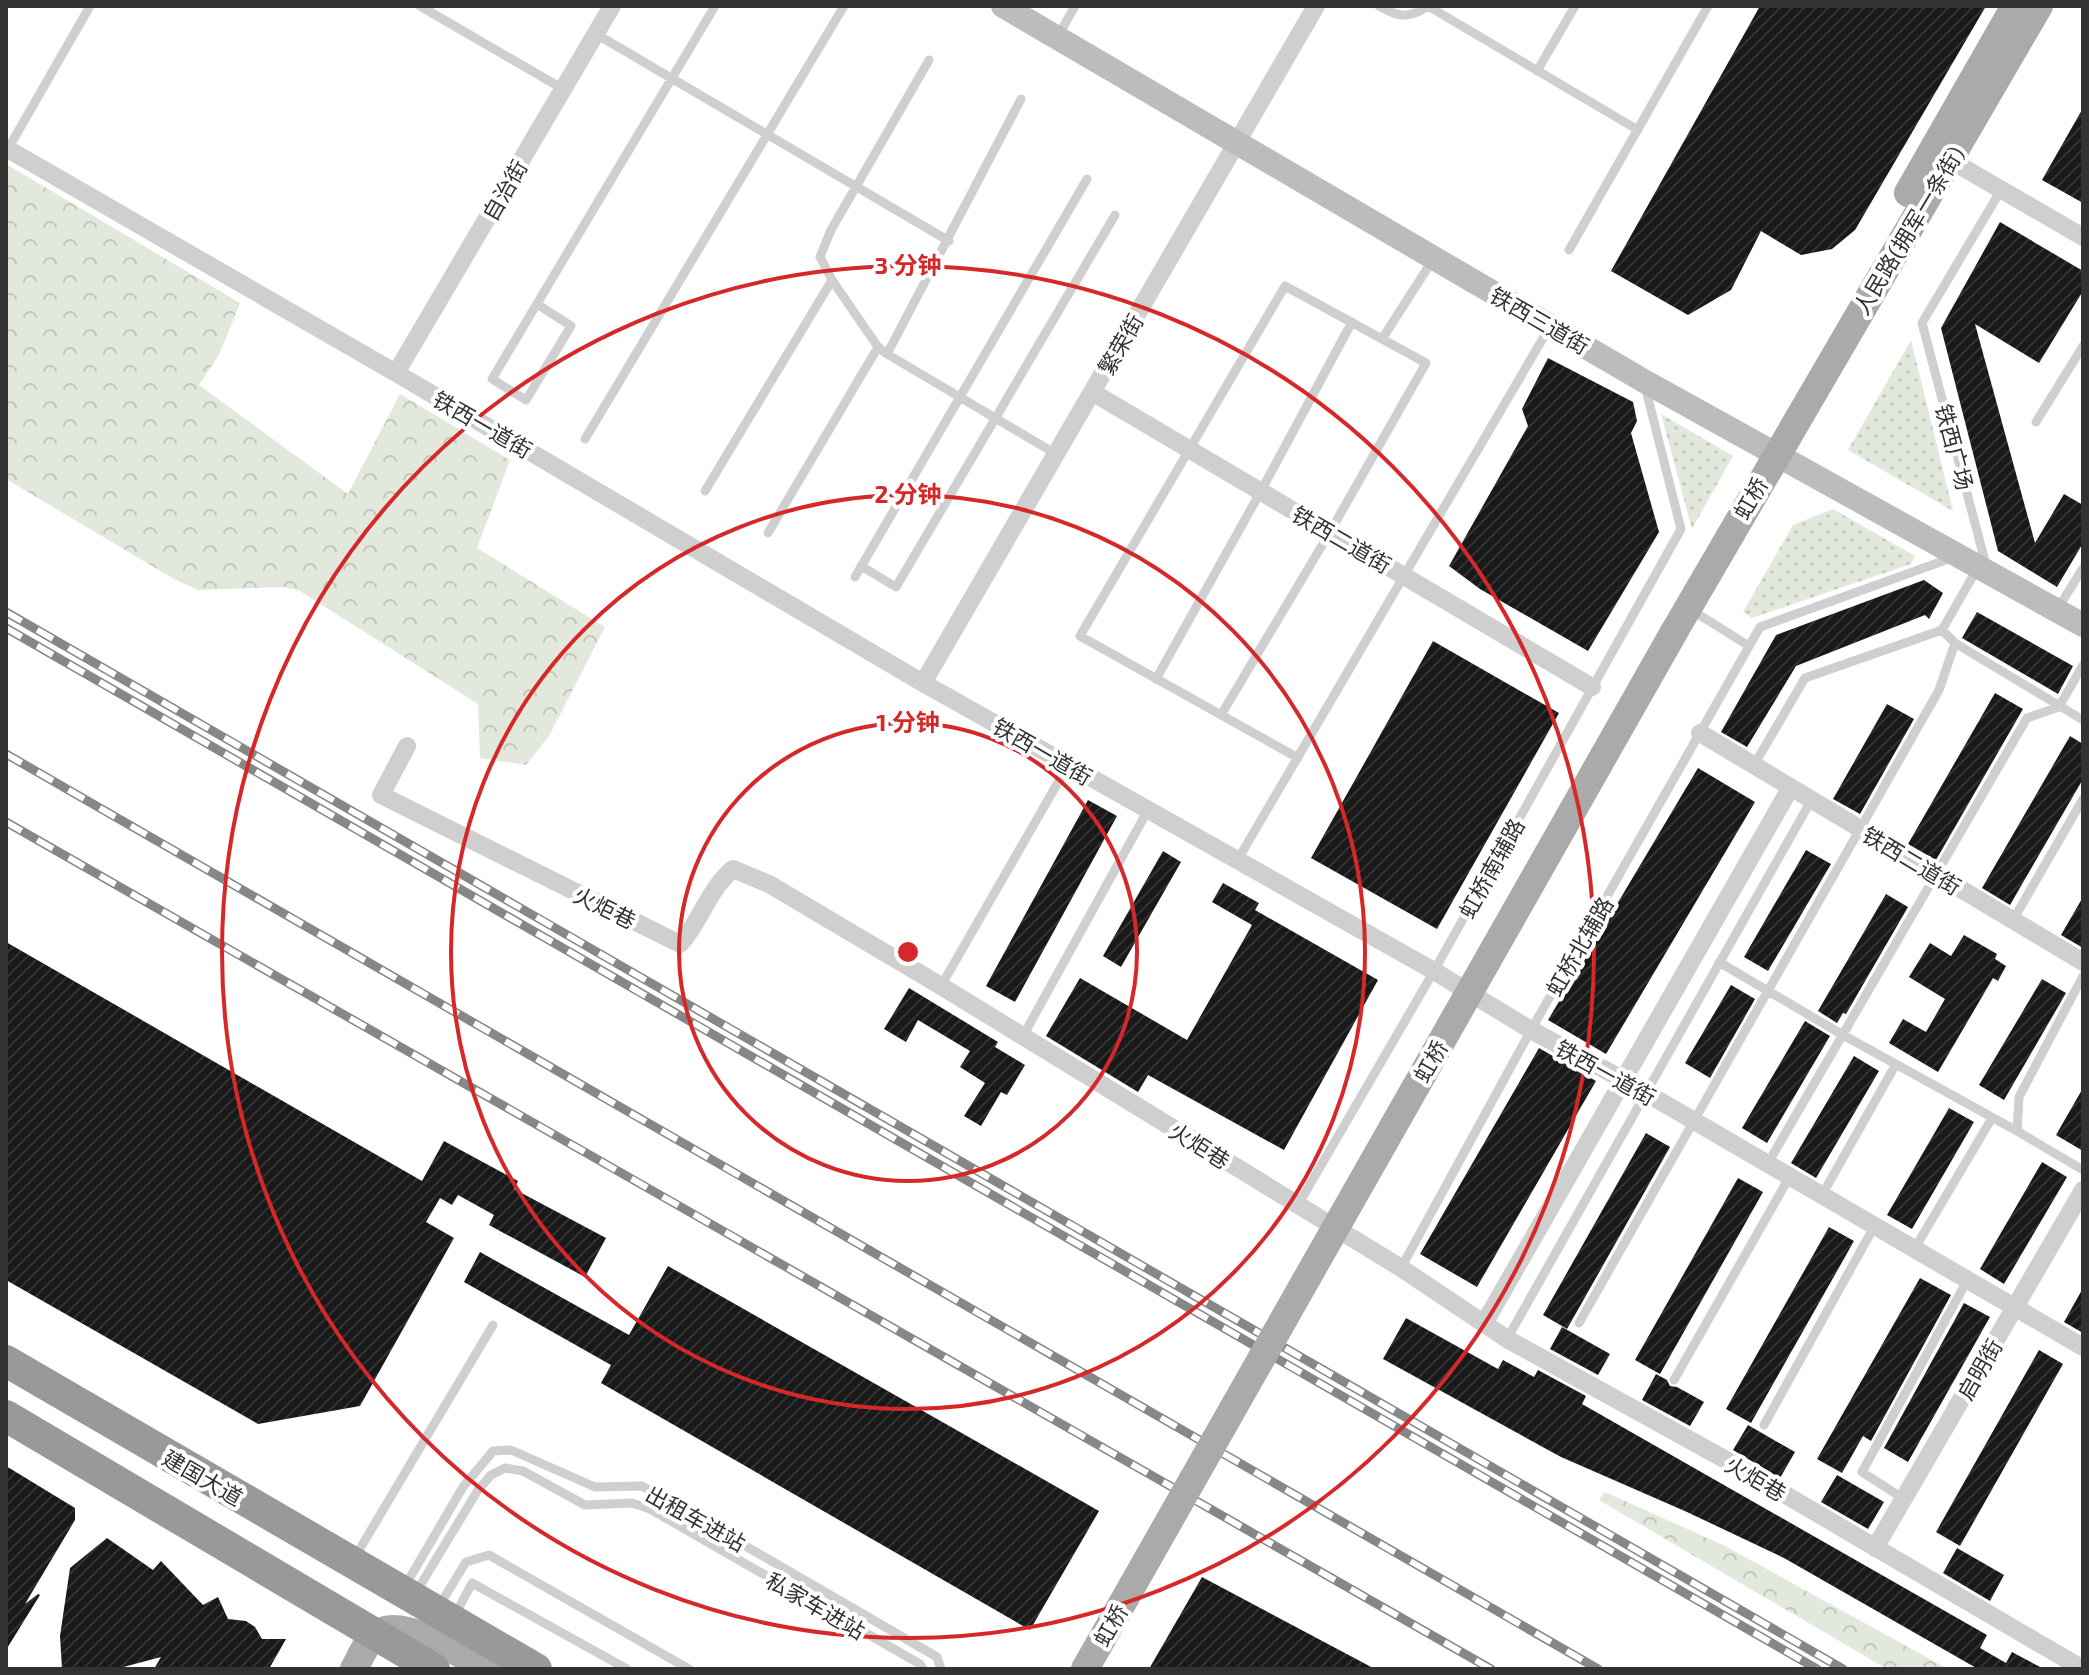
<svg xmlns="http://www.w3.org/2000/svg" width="2089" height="1675" viewBox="0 0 2089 1675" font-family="'Exo 2','Noto Sans SC',sans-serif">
<defs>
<pattern id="grass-dots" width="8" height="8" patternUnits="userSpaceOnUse" patternTransform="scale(2)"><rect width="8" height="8" fill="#e3e8dc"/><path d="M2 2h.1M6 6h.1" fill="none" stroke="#c3c7bd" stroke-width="1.8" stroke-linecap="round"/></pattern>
<pattern id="forest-crowns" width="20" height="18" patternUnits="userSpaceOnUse" patternTransform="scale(2)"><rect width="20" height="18" fill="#e3e8dc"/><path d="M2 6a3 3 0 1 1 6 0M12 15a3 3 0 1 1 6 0" fill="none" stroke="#c3c7bd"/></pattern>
<pattern id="building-hatch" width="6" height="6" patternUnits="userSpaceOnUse" patternTransform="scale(2)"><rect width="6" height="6" fill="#191919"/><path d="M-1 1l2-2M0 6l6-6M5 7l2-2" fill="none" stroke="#323232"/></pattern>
</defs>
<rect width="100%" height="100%" fill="#fff"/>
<!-- grass -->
<path fill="url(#grass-dots)" d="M1911,340L1953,511L1848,450Z
M1661,414L1733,456L1692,529Z
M1833,509L1915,556L1911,564L1752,618L1743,612L1793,525Z"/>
<!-- forest -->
<path fill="url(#forest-crowns)" d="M6,164L240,303L219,355L199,385L348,494L400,394L510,460L477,548L605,627L549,736L526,765L480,758L478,704L300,591L285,587L198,590L174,579L6,479Z
M1605,1492L1725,1546L1948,1669H1887L1599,1500Z"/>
<!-- building -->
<path fill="url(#building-hatch)" d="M1760,6H1986L1855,230L1832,249L1801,255L1761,231L1731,290L1688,315L1611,271Z
M2083,108V203L2042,180Z
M2000,222L2083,271V291L2039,363L1975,324L2035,543L2064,494L2083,505V543L2057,587L1998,551L1941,328Z
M1548,358L1633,402L1637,421L1631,433L1659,532L1588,651L1480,589L1449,566L1528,426L1522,409Z
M1924,580L1943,593L1929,619L1925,615L1796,666L1747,747L1721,732L1776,635Z
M1977,612L2073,666L2058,694L1962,638Z
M1433,641L1559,713L1437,929L1311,858Z
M1995,693L2023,709L1936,860L1908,844Z
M1887,704L1914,719L1860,814L1833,799Z
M2070,736L2083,744V779L2010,905L1982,888Z
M1698,768L1755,802L1606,1054L1548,1020Z
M1088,800L1117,816L1015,1002L986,986Z
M1806,850L1831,864L1768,971L1744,957Z
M1163,851L1181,862L1121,967L1103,956Z
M1223,883L1259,903L1255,910L1378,980L1284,1150L1148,1075L1138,1092L1046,1036L1080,978L1187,1040L1252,925L1212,902Z
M1886,894L1908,907L1846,1014L1843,1013L1837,1023L1818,1011Z
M2083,897V948L2061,935Z
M1964,935L1997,954L1995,959L2006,966L1998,981L1993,978L1938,1072L1889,1043L1903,1019L1926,1032L1945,999L1909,977L1930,943L1951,956Z
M6,942L422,1181L444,1141L518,1181L514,1189L606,1238L585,1277L489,1225L494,1215L458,1195L452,1205L440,1198L426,1222L454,1238L360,1406L258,1424L6,1280Z
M2042,979L2066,993L2004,1100L1979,1085Z
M1731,985L1755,999L1710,1078L1685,1063Z
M909,988L998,1042L995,1047L1025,1065L1007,1095L1001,1092L981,1126L964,1116L985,1083L960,1067L970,1051L918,1020L906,1042L884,1029Z
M1805,1021L1830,1036L1767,1143L1742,1128Z
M1539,1048L1596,1081L1477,1287L1420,1254Z
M1854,1056L1879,1071L1816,1178L1791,1163Z
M2083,1088V1151L2056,1135Z
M1949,1108L1974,1122L1912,1229L1887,1215Z
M1646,1133L1670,1147L1567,1329L1543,1315Z
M2042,1162L2067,1177L2004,1284L1980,1269Z
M1738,1178L1763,1192L1660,1374L1635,1360Z
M1829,1227L1854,1241L1751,1423L1726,1409Z
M480,1252L629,1335L668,1266L1099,1511L1030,1630L601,1383L611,1365L464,1282Z
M1920,1278L1951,1295L1871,1441L1863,1436L1842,1473L1817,1459Z
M2083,1288V1333L2064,1322Z
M1964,1303L1990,1317L1908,1462L1884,1448Z
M1406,1318L1498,1369L1503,1360L1534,1377L1538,1370L1586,1396L1582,1404L1987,1635L1980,1648L2006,1663L2012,1652L2044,1669H1978L1784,1558L1687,1512L1561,1457L1383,1359Z
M1562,1327L1610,1354L1598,1375L1550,1349Z
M2039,1350L2063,1364L1960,1546L1936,1532Z
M1656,1374L1667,1380L1670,1386L1677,1387L1704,1402L1690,1426L1642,1400Z
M1748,1425L1795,1452L1780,1478L1733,1450Z
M6,1466L75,1508V1520L25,1604L38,1594L40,1595L6,1650Z
M1837,1475L1884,1502L1868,1529L1821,1502Z
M107,1538L153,1570L161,1561L203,1605L218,1597L228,1619L246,1621L255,1627L262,1639H286L269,1669H154L161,1657L116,1669H62L60,1636L70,1568Z
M1957,1548L2004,1575L1990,1601L1943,1573Z
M1202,1577L1375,1669H1149Z"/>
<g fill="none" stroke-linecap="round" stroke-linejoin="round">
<!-- lane -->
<path stroke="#cfcfcf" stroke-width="9" d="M420,6L563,89
M1379,6C1398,17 1408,19 1427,7
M1428,6L1638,130
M596,34L949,241
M1057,38L1075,6
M929,60L831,230L820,257L832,280L878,347L887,354L1056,454
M1537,71L1575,6
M8,149L90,6
M1569,250L1708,6
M537,304L571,326L526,400L492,379L715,6
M1382,339L1432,261
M887,354L1021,99
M2036,422L2083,346
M585,439L844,6
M705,491L832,280
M768,533L878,347
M1986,565L1922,323L2001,190
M861,566L896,587L1115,215
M855,577L1087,179
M1690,609L1749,646
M2057,610L2083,568
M1942,630L1955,643L2083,720
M1156,679L1261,491L1352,322
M1221,715L1330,532L1426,363L1285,286L1080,636L1298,758
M1754,765L1805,678L1942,630L1977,569
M1237,861L1549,328
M2013,920L2083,799
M1719,962L1843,1035L2017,1131
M2083,976L2019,1097L2017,1131L2083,1170
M941,986L1068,765
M1023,1036L1148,810
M1768,1163L2027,718L2059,707L2083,665
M1822,1195L1896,1064
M1298,1205L1434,971L1681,529L1645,386
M1915,1248L1992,1118
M1401,1268L1531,1030L1760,627L1954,557
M1579,1323L1939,690L1955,643
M1507,1339L1812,799
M1674,1380L1790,1176
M1764,1425L1875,1225
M1904,1499L1862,1472L1968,1279
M355,1557L493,1325
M405,1586L463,1487L493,1451L511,1450L595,1487L642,1486L937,1657L941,1669
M415,1594L478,1490L491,1475L505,1468L523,1471L585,1505L632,1503L650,1509L920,1664L923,1669
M439,1606L466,1562L489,1555L689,1669
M455,1615L472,1583L627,1669"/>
<!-- street -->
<path stroke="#cfcfcf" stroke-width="18" d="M6,148L396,373L923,683L1434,971L1531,1030L1622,1079L2083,1347
M1950,160L2083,237
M396,373L612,6
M1092,392L1592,687
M923,683L1316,6
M1700,733L2083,962
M407,746L381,795L680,944C701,921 708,890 733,869L769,884L941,986L1401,1268L1507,1339L1726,1460L2083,1669
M1485,1322L1791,787
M1875,1548L2083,1190"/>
<!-- secondary -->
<path stroke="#bcbcbc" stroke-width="24" d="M1003,6L1644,381L2083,625"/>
<!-- primary -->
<path stroke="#aaa" stroke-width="28" d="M1908,193L2015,6
M1674,632L2039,6
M354,1669C360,1658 367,1640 378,1633C402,1616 464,1656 487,1669"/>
<!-- highway -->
<path stroke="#999" stroke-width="32" d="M6,1361L536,1669
M6,1416L434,1669"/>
<defs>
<path id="rail" d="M6,612L1843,1669
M6,628L1817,1669
M6,754L1598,1669
M6,822L1491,1669"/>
</defs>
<!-- rail casing -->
<use href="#rail" stroke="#878787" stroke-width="9"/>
<!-- rail -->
<use href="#rail" stroke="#fff" stroke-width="6" stroke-dasharray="18" stroke-linecap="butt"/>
<!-- primary-bridge -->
<path stroke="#aaa" stroke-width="28" d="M1085,1669L1674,632"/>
</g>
<!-- distance rings -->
<g fill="none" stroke="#d62828" stroke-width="4">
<circle cx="908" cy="952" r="229"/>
<circle cx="908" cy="952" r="457"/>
<circle cx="908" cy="952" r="686"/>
</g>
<g text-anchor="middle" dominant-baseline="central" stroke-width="8" stroke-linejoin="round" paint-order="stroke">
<!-- street labels -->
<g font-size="22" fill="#323232" stroke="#fff">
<text transform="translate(504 190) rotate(-60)">自治街</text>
<text transform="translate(1908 230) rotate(-59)">人民路(拥军一条街)</text>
<text transform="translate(1540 320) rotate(30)">铁西三道街</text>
<text transform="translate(1120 344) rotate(-60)">繁荣街</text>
<text transform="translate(483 424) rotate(30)">铁西一道街</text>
<text transform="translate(1955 447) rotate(75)">铁西广场</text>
<text transform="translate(1750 498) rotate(-60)">虹桥</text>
<text transform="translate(1342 539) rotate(30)">铁西二道街</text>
<text transform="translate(1043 751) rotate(30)">铁西一道街</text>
<text transform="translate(1912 860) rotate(31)">铁西二道街</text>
<text transform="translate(1491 868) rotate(-61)">虹桥南辅路</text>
<text transform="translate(605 907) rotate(26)">火炬巷</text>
<text transform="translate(1579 946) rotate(-60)">虹桥北辅路</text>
<text transform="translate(1430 1061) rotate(-60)">虹桥</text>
<text transform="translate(1606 1072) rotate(29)">铁西一道街</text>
<text transform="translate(1200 1145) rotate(32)">火炬巷</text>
<text transform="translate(1979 1369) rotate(-60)">启明街</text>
<text transform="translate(203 1477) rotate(30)">建国大道</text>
<text transform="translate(1756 1478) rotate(30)">火炬巷</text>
<text transform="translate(696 1518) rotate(29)">出租车进站</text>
<text transform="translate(816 1605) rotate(30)">私家车进站</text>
<text transform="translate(1110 1625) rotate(-60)">虹桥</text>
</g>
</g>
<circle cx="908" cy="952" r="12" fill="#d62828" stroke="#fff" stroke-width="4"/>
<g font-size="24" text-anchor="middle" font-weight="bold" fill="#d62828" stroke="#fff" stroke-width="8" stroke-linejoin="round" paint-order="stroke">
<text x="908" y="274">3 分钟</text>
<text x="908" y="503">2 分钟</text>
<text x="908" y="731">1 分钟</text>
</g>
<!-- border -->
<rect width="2089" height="1675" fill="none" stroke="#323232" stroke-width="16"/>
</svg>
